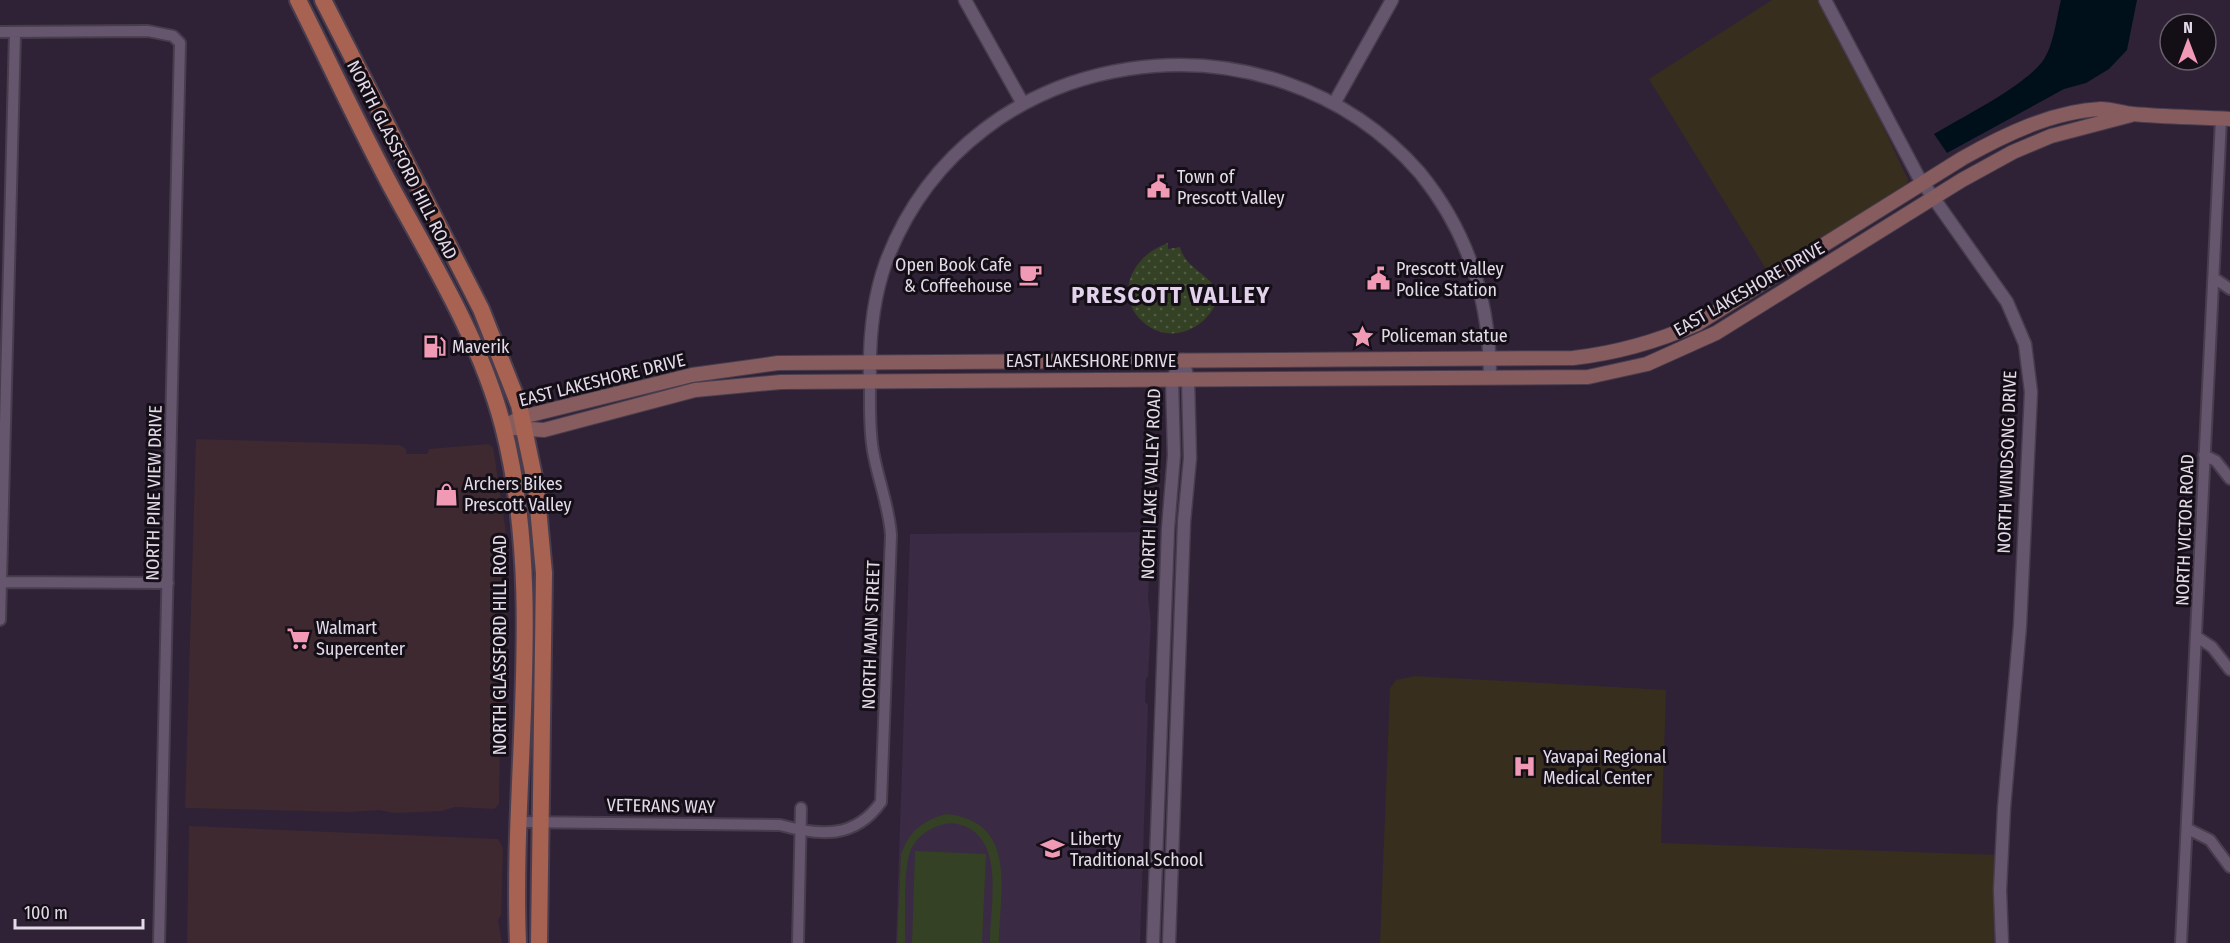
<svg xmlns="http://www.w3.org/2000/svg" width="2230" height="943" viewBox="0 0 2230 943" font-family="'Fira Sans Condensed',sans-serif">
<defs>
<pattern id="park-dots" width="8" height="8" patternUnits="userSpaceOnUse" patternTransform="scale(1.5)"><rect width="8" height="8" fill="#344125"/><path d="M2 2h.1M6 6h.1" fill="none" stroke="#515c45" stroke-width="1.8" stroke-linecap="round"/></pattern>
</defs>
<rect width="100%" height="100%" fill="#2f2236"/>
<!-- commercial -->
<path fill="#3d292f" d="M196,439L400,445L406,449V454H427L429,449L488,444L493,447L505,525L508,566L505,706L500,737L499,804L494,809L455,807L442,811L394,813L379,810L349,812L185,808Z
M189,826L498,839L503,848L501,915L498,920L502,943H187Z"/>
<!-- built -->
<path fill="#3a2a43" d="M1151,532L1148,598L1151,623L1148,676L1146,679L1145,702L1148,705L1140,943H896L910,534Z"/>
<!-- medical -->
<path fill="#382e1e" d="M1772,0H1817L1866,89L1908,180L1906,187L1769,274L1649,79Z
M1415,676L1666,690L1661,843L1995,855L1994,943H1380L1390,688L1396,680Z"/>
<!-- grass -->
<path fill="#344125" d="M946,814C1018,821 1000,891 999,943H990C990,909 1003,851 972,830C963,824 951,822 941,825C925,830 914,839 909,855C903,877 906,919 905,943H897L901,855C909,831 922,821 946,814Z
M915,851L986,854L982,943H912Z"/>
<!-- park -->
<path fill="url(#park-dots)" d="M1168,243V249L1180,247C1186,270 1211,273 1219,295C1210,328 1171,347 1143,322C1112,294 1134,254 1168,243Z"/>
<!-- water -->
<path fill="#00101b" d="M2061,0H2137L2127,50L2109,69L2086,83L2064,89L1947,153L1934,134C1964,116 2021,88 2042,62C2054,46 2056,19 2061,0Z"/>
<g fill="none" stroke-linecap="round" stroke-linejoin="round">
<defs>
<path id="minor" d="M0,32L148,31L173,36L180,43L159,943
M2214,278L2230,289
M2204,455L2216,461L2230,479
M0,582L168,583
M0,620L15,32
M2197,637L2212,647L2230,670
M519,822L780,825C820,836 855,839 881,802L891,535C889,506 878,480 873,451C869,428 870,404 870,380
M2188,829L2210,840L2230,867
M798,943L801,808
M2181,943L2221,119"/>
<path id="tertiary" d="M965,0L1022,102
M1825,0L1918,176L2007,302L2025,344L2031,392L2020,626L2004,808L2000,890L2002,943
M1336,100L1392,0
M870,380C869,342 873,298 886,262C970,39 1270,0 1420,173C1468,232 1490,302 1490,377
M1153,943L1168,529L1174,455L1172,379L1183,360
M1169,943L1184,522L1190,458L1188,379L1183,360"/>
<path id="secondary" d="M503,427L522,417L692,375L778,363L1573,358C1618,353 1656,342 1697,324L1963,158C2004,135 2053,111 2101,109C2112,109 2123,113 2133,114C2165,117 2198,117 2230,119
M514,428L544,430L695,390L781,382L1588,377L1647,364L1716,333L1962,180L2013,152L2051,136L2131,115"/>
<path id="primary" d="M298,0C330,64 360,129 394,192C435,267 481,342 503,426C546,594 511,772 518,943
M323,0L481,309L519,405L536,486L544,573L539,943"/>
</defs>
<!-- minor casing -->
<use href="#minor" stroke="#483d4e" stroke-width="14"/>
<!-- tertiary casing -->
<use href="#tertiary" stroke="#483d4e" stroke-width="15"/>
<!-- secondary casing -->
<use href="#secondary" stroke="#483d4e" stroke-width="16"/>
<!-- primary casing -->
<use href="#primary" stroke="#483d4e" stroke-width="20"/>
<!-- minor -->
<use href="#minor" stroke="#65566d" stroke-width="10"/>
<!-- tertiary -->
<use href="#tertiary" stroke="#65566d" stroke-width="12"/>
<!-- secondary -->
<use href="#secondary" stroke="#865c5f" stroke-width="14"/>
<!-- primary -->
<use href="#primary" stroke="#a76251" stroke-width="16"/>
</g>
<!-- icons -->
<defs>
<symbol id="civic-bare" viewBox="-9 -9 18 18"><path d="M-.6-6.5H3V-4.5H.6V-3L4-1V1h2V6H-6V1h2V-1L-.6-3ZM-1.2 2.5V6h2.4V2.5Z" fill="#f09ab6" stroke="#140e17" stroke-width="2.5" paint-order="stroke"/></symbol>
<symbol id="cafe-bare" viewBox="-9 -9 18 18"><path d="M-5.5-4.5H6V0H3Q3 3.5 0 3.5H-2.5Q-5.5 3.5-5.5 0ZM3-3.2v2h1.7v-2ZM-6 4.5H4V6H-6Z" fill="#f09ab6" stroke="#140e17" stroke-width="2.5" paint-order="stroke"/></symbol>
<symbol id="sight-bare" viewBox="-9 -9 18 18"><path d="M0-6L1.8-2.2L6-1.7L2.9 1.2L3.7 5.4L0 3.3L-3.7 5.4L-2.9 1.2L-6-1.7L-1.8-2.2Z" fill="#f09ab6" stroke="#140e17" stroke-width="2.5" paint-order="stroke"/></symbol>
<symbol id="fuel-bare" viewBox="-9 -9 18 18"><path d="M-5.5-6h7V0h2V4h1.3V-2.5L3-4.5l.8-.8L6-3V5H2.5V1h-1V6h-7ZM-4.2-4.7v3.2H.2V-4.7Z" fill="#f09ab6" stroke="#140e17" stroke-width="2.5" paint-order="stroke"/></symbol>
<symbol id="shop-bare" viewBox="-9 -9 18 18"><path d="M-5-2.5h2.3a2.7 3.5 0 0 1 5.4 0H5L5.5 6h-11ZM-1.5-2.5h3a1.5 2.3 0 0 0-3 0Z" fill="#f09ab6" stroke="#140e17" stroke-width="2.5" paint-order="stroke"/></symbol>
<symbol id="supermarket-bare" viewBox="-9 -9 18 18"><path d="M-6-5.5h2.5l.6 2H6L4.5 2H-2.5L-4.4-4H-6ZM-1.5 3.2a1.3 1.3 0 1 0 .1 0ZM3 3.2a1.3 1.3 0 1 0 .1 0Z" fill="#f09ab6" stroke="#140e17" stroke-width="2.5" paint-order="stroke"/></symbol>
<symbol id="hospital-bare" viewBox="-9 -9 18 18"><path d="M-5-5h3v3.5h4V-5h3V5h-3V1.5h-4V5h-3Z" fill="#f09ab6" stroke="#140e17" stroke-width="2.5" paint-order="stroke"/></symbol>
<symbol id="school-bare" viewBox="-9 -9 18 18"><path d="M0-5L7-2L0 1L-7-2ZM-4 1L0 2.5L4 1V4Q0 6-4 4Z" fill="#f09ab6" stroke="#140e17" stroke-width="2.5" paint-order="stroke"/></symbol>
</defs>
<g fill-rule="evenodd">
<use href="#civic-bare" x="1142" y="170" width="33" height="33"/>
<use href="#cafe-bare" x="1014" y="258" width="33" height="33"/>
<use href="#civic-bare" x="1362" y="262" width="33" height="33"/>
<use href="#sight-bare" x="1346" y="320" width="33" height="33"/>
<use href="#fuel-bare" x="418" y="330" width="33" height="33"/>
<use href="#shop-bare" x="430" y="478" width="33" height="33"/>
<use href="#supermarket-bare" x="282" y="622" width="33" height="33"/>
<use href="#hospital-bare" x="1508" y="750" width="33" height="33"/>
<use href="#school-bare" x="1036" y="832" width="33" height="33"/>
</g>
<g text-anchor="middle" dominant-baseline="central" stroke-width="6" stroke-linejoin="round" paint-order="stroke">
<!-- street labels -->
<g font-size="18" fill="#e3dbe8" stroke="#140e17">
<text transform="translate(402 160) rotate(63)">NORTH GLASSFORD HILL ROAD</text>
<text transform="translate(1749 289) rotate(-30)">EAST LAKESHORE DRIVE</text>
<text x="1091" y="361">EAST LAKESHORE DRIVE</text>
<text transform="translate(602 380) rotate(-14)">EAST LAKESHORE DRIVE</text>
<text transform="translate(2007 462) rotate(-88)">NORTH WINDSONG DRIVE</text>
<text transform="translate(1151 484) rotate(-88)">NORTH LAKE VALLEY ROAD</text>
<text transform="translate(154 493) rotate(-89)">NORTH PINE VIEW DRIVE</text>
<text transform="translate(2185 530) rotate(-88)">NORTH VICTOR ROAD</text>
<text transform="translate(871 635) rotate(-88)">NORTH MAIN STREET</text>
<text transform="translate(500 645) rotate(-90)">NORTH GLASSFORD HILL ROAD</text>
<text transform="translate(661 806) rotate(1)">VETERANS WAY</text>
</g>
<!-- poi labels -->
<g font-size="18" fill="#e3dbe8" stroke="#140e17" text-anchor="start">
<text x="1177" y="177">Town of<tspan x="1177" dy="21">Prescott Valley</tspan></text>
<text x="1012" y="265" text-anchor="end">Open Book Cafe<tspan x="1012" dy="21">&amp; Coffeehouse</tspan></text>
<text x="1396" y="269">Prescott Valley<tspan x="1396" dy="21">Police Station</tspan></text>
<text x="1381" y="336">Policeman statue</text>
<text x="452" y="347">Maverik</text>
<text x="464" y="484">Archers Bikes<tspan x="464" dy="21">Prescott Valley</tspan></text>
<text x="316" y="628">Walmart<tspan x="316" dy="21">Supercenter</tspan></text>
<text x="1543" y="757">Yavapai Regional<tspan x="1543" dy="21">Medical Center</tspan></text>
<text x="1070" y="839">Liberty<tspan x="1070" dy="21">Traditional School</tspan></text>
</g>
<!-- district labels -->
<g font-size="24" font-weight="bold" letter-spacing="1.5" fill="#e3d2ec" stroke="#140e17">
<text x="1171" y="295">PRESCOTT VALLEY</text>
</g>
</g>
<!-- north arrow -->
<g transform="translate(2188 42)"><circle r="28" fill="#140e17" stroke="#67606b" stroke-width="1.5"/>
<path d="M0-4.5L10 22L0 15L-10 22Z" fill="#f09ab6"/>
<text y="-9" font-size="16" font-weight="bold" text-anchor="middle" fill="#e3dbe8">N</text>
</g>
<!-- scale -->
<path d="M15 919v9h128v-9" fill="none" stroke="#e3dbe8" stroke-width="3"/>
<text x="24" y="919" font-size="18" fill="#e3dbe8" stroke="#140e17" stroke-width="4.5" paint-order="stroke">100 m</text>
</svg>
